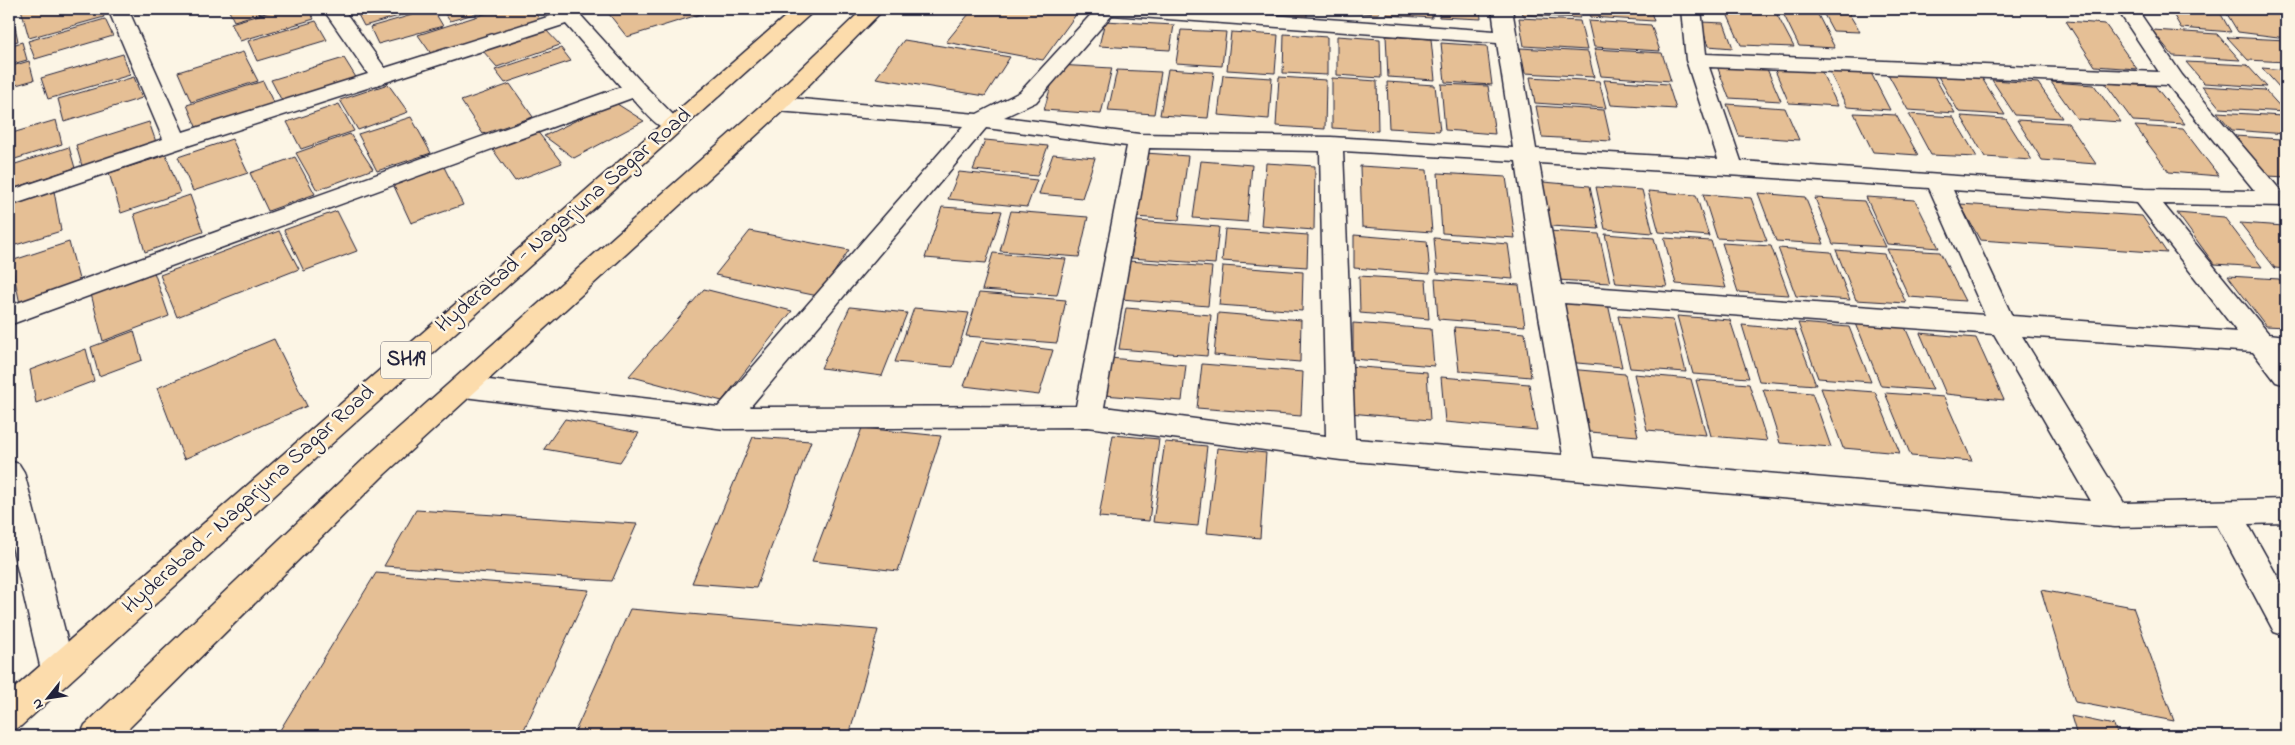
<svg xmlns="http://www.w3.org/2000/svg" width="2295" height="745" viewBox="0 0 2295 745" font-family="'Indie Flower',sans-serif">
<rect width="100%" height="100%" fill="#fcf5e5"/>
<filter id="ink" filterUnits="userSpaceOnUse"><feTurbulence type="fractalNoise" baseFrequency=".02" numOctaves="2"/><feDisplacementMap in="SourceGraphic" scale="10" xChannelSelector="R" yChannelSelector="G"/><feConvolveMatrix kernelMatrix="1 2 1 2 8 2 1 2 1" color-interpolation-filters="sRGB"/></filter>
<g filter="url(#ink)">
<!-- building -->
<path fill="#e5bf95" stroke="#22223b" d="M21,9H101L104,17L29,38Z
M228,9H275L234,21Z
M280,9H308L314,19L240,41L231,23Z
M355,9H423L364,26Z
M433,9L443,26L378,44L370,27Z
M441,9H491L450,21Z
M500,9H531L540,19L432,55L418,35Z
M605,9H705L707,12L627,37Z
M973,9H1080L1043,60L946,42Z
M1262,9H1307V18L1261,15Z
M1340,9H1379V14L1340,12Z
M1386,9H1431L1432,18L1387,15Z
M1439,9H1480L1481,19L1439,17Z
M1522,9H1578L1580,18L1523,15Z
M1588,9H1650L1654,21L1590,17Z
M1725,9H1774L1794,47L1741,45Z
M1781,9H1815L1835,48L1799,46Z
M1821,9H1846L1860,32L1833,31Z
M2170,9H2218L2231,32L2181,28Z
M2224,9H2276L2286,24V38L2238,32Z
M1519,18L1580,21L1587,50L1524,46Z
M105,19L113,36L35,59L28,41Z
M316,21L327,40L257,61L248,41Z
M1105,21L1174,25L1170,50L1099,46Z
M1588,21L1651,25L1660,51L1594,47Z
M2066,21L2105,24L2137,69L2095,66Z
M14,22L18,41L9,43V24Z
M1700,22L1724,23L1733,48L1708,46Z
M545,29L560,45L497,67L483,51Z
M1181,30L1226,32L1222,66L1176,63Z
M2152,30L2217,34L2240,60L2173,56Z
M1231,32L1278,35L1275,73L1227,70Z
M1284,34L1327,37V75L1283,73Z
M1337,36L1380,39L1381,78L1337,75Z
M1386,36L1431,39L1435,80L1388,77Z
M2227,37L2286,40V62L2248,60Z
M904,40L1010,57L985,96L876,78Z
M22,42L27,60L9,65V46Z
M1441,43L1487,46L1492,85L1445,82Z
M561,48L571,61L505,83L495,70Z
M1520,48L1588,52L1594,77L1525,73Z
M1594,49L1662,53L1671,81L1601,76Z
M243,52L258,81L191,102L178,72Z
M123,54L130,75L48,99L41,78Z
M344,58L357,79L283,103L271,80Z
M29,61L34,80L9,87V67Z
M2186,62L2247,65L2267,87L2204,83Z
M1057,65L1112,68L1101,114L1044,110Z
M1717,66L1767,69L1781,101L1729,98Z
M1774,68L1821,71L1838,106L1789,103Z
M2262,68L2286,70V88H2280Z
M1168,69L1214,72L1208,118L1160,115Z
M1117,70L1161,72L1154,114L1108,111Z
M1829,71L1871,73L1890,110L1847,107Z
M1936,73L1980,75L2005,115L1959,112Z
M1888,74L1934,76L1955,113L1908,110Z
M1223,75L1272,78L1269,119L1218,115Z
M134,77L142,98L64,122L58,99Z
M1279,77L1326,80L1325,129L1276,126Z
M1530,77L1599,81L1606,108L1535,103Z
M1332,78L1377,81L1378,131L1332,128Z
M1604,80L1668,84L1676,109L1611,105Z
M1992,80L2038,83L2062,118L2015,115Z
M263,81L274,104L197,129L187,105Z
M1387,82L1435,85L1440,131L1389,128Z
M2051,82L2094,85L2121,122L2077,119Z
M2105,83L2155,86L2185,124L2133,121Z
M388,84L408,112L358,130L340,100Z
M510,84L533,117L483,134L461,101Z
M1441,84L1488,86L1495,134L1445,130Z
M2202,86L2265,90L2285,112L2220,108Z
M614,102L644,121L574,158L544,136Z
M339,104L354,131L301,149L287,122Z
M1727,104L1785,108L1799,140L1739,136Z
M1536,106L1604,110L1611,141L1542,137Z
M2217,112L2282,116L2286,120V134L2232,130Z
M1854,113L1896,115L1918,155L1873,152Z
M1909,114L1953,117L1977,157L1931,155Z
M1961,116L2006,119L2032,160L1985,157Z
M411,117L431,153L377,171L358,134Z
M56,120L62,144L9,161V134Z
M2017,120L2068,123L2096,164L2042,160Z
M149,122L156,142L82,166L76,145Z
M2135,126L2183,129L2219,176L2169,172Z
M537,131L562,163L515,181L491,147Z
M350,134L373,169L317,190L296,153Z
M2235,136L2280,139L2286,146V177L2268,176Z
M232,139L248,173L193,191L178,157Z
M985,140L1048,146L1037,176L973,170Z
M69,147L75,168L9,190V166Z
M1145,153L1188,156L1179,220L1134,217Z
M1053,154L1095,158L1082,198L1039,194Z
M166,155L180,193L121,213L109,173Z
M295,157L315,194L268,211L250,173Z
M1201,161L1252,165L1247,222L1193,218Z
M1266,163L1315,166L1314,230L1261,226Z
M1360,166L1427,170L1432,232L1362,227Z
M444,167L463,205L411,223L393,184Z
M959,172L1037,180L1027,207L948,199Z
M1438,173L1506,177L1515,238L1442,233Z
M1543,182L1590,186L1599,229L1550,226Z
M1596,187L1642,190L1653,233L1605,229Z
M54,191L61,231L9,247V205Z
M1648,191L1696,195L1709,236L1659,232Z
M1758,193L1805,197L1824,244L1776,241Z
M1703,194L1751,198L1767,241L1717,238Z
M190,195L203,232L145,252L134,214Z
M1866,197L1915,200L1939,248L1887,244Z
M1815,198L1864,201L1886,247L1833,244Z
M1960,204L2142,216L2167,253L1980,240Z
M942,207L1002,211L986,263L925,258Z
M337,211L357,251L304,271L284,230Z
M1011,211L1088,217L1079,257L1000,251Z
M2177,213L2224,217L2262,267L2214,264Z
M1137,221L1219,227L1215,264L1131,258Z
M2240,223L2284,226L2286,229V269L2275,268Z
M1225,229L1308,235L1307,267L1222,261Z
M279,231L299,269L177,317L160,275Z
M750,231L849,250L818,296L715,275Z
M1547,231L1599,234L1610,283L1556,280Z
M1605,234L1654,238L1667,287L1616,283Z
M1354,235L1427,241L1430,274L1354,268Z
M1434,238L1508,244L1513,279L1437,273Z
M1664,238L1711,241L1726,288L1676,284Z
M69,242L80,283L20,304L11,261Z
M1722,243L1771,246L1789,295L1738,292Z
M1778,248L1831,252L1850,300L1796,296Z
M1887,249L1940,252L1965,301L1909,297Z
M1836,250L1884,254L1906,303L1856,300Z
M993,253L1066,259L1057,295L982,290Z
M1128,261L1212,267L1208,306L1121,299Z
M1223,266L1303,272L1302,311L1219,305Z
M154,272L169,316L103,341L91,294Z
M1359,276L1426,280L1429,319L1360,313Z
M2228,276L2279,279L2286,289V327L2266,326Z
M1435,279L1519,285L1525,326L1438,319Z
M704,289L792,311L722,401L629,376Z
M979,293L1066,300L1057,343L966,336Z
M1555,300L1608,304L1622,367L1566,362Z
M850,307L907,313L882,376L821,368Z
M914,308L969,313L953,367L895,362Z
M1126,308L1211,315L1207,356L1119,349Z
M1218,313L1301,320L1300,362L1214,355Z
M1618,316L1673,320L1686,372L1630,368Z
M1677,316L1730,320L1749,378L1693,374Z
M1855,321L1904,325L1933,390L1881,386Z
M1353,323L1431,329L1434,366L1353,359Z
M1798,323L1849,327L1871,382L1818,378Z
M1742,325L1795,330L1816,385L1759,381Z
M1454,327L1525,333L1531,377L1459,371Z
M134,331L142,360L99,376L91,347Z
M1920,333L1976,338L2004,400L1946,394Z
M274,339L307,406L184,459L157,388Z
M981,341L1053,350L1039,395L964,386Z
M86,349L94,381L36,403L30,370Z
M1110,358L1186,365L1182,401L1103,395Z
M1202,364L1303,372L1301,416L1197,408Z
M1348,366L1427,372L1430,420L1349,413Z
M1568,369L1625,374L1638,436L1578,431Z
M1634,374L1691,379L1706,435L1647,430Z
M1441,377L1529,384L1537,430L1445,422Z
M1696,380L1749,384L1767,441L1711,436Z
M1821,388L1875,392L1900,453L1843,448Z
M1763,389L1812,393L1831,447L1780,443Z
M1885,393L1944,397L1972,461L1911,456Z
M565,419L639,433L620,462L544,449Z
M862,428L941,436L898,571L812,561Z
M1113,435L1159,439L1149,521L1099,517Z
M753,437L811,441L756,588L692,583Z
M1165,442L1207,446L1198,526L1153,522Z
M1217,448L1266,453L1260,538L1207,533Z
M416,510L637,524L612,581L384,566Z
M376,573L589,590L521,736L277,735Z
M2041,590L2133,607L2174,721L2075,702Z
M630,609L878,630L849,736H573Z
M2071,716L2114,725L2118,736H2077Z
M2128,729L2169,736H2131Z"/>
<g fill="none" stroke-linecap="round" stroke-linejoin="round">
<defs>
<path id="minor" d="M108,9H128L183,132L368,74L323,9H343L385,68L557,14L554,9H575L643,84L683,125L680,130C660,135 645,111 632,98L9,325V306L621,87L566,24L184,147L9,206V191L163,139Z
M1096,9H1186L1495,31L1492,9H1512L1536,149L1718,159L1686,60L1681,9H1701L1706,54L2159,72L2117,9H2137L2182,75L2281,191L2286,192V206L2163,204L2269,334L2286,336V385L2276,382L2253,352L2022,336L2124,503L2286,499V523L2248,524L2286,592V636L2274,632L2217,525L2115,527L1341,460L1088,427L725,429L464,397L454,394L450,387L454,380L464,377L718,407L963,126L777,111L769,109L766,104L769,99L777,97L977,114L1020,92ZM1112,15L1497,43L1513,148L1331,137L1139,134L1004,117L1036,102ZM1709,67L2168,85L2255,191L2144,189L1741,161ZM986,128L1127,146L1076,406L750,407ZM1149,148L1320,151L1326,436L1104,407ZM1343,151L1516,161L1535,293L1563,455L1355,439ZM1539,163L1929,188L1985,315L1561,285ZM1953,190L2137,203L2237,332L2012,316ZM1564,303L1994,334L2091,501L1593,458Z
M9,461L19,464L24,472L75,670L70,681L58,685L46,681L41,670L9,533Z"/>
<path id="primary" d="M794,9H816L328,447L21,726L9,731V693Z
M863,9H884L785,109L385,474L121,736H80L85,725L365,458L769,99Z"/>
</defs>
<!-- minor casing -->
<use href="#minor" stroke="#22223b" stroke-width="3"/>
<!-- primary casing -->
<use href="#primary" stroke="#22223b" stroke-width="3"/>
<!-- minor -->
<use href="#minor" fill="#fcf5e5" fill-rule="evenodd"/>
<!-- primary -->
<use href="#primary" fill="#fcdcac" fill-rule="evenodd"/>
</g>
</g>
<g text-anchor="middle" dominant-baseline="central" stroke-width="5" stroke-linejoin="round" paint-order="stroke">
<!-- shield labels -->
<rect fill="#fcf5e5" stroke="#63616e" stroke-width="1" x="381" y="341.5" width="50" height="37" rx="4"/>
<g font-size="21" font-weight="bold" fill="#22223b">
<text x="406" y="360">SH19</text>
</g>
<!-- street labels -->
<g font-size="22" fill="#22223b" stroke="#fcf5e5">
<text transform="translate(564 221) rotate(-41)">Hyderabad - Nagarjuna Sagar Road</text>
<text transform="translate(249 500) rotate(-42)">Hyderabad - Nagarjuna Sagar Road</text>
</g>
</g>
<!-- margin -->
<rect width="2295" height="745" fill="none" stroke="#fcf5e5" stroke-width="30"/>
<rect x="15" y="15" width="2265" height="715" fill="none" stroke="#22223b" stroke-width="2" filter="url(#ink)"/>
<!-- north arrow -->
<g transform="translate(48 698) rotate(240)" stroke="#fcf5e5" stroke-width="4" paint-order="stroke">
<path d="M0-4L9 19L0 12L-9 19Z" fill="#22223b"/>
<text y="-8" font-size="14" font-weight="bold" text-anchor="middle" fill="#22223b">N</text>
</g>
</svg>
